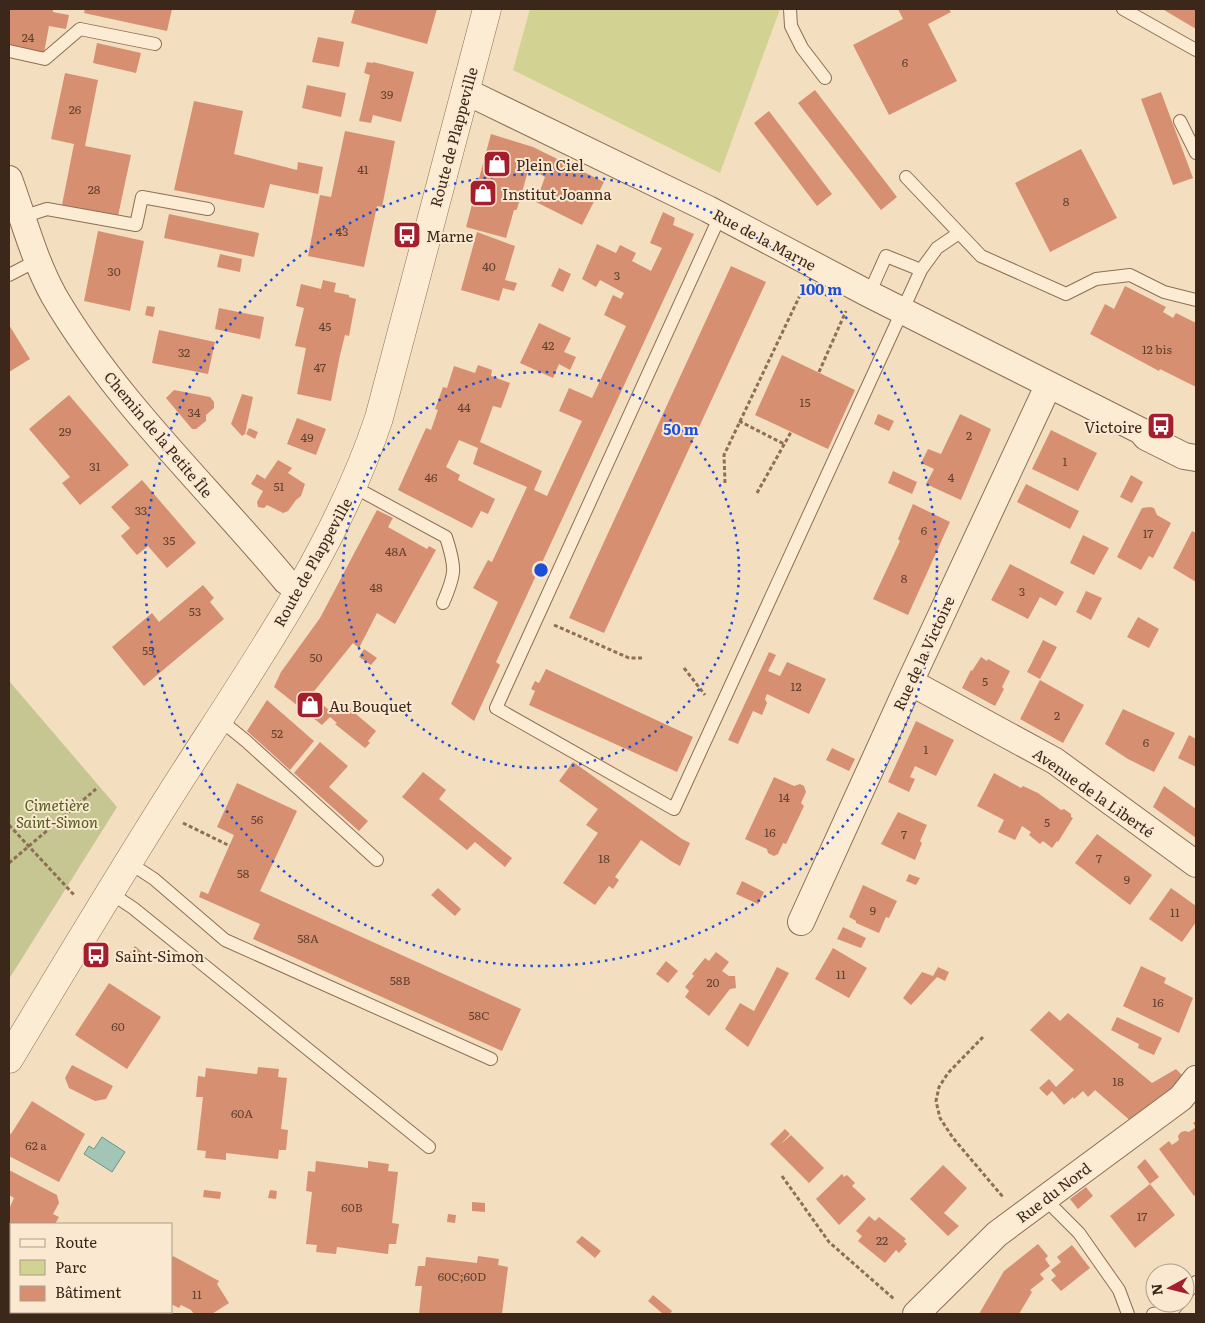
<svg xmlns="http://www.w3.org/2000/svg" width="1205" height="1323" viewBox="0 0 1205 1323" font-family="Literata,serif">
<rect width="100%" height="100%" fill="#f3debf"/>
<!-- green -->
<path fill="#d2d392" d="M530,9H780L720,173L513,70Z"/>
<!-- cemetery -->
<path fill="#c5c692" d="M9,681L117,807L9,979Z"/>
<!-- water -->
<path fill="#a3c5b7" stroke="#699485" d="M102,1137L125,1152L112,1172L84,1154L89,1146L94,1149Z"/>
<!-- building -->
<path fill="#d69071" d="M9,9H53V12L69,15L66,29L49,26L44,53L9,45Z
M85,9H172L167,31L84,13Z
M355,9H437L427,44L351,23Z
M898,9H949L951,12L928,24L957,81L889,115L853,45L903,19Z
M1165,9H1196V29L1164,10Z
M318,37L344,42L339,67L312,62Z
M97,43L141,53L136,73L93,63Z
M367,62L373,63V62L414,72L401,122L373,115L371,123L359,121L370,75L364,73Z
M65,73L98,80L85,146L131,155L118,216L62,205L74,144L51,139Z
M307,85L346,93L341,117L302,108Z
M815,90L897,197L881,210L798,103Z
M1161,92L1193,178L1173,185L1141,99Z
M194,101L243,111L234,154L297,170L298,162L323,167L318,194L270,184L264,208L174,190Z
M769,111L832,194L817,206L754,123Z
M345,131L395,141L382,207L377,206L364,267L308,256L320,195L331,197Z
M491,134L533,147L604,182L582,225L536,202L545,177L529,168L517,209L516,210H514L506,238L466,227Z
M1081,149L1117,218L1050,252L1015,183Z
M663,212L675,218L673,225L694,234L496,662L500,665L474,721L451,704L498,602L473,588L488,560L492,562L527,487L473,464L478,448L459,440L446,467L460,475L458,480L495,499L488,514L481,511L472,528L398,490L426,428L431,430L438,410L435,409L443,387L447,388L454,366L475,373L478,365L492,370L491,376L510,383L501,408L493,406L480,442L542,471L534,490L547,496L582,421L559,411L569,388L592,398L626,326L604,315L613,295L621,299L624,293L600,280L596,287L582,279L597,244L616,253L620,245L636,253L632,261L651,271L662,248L650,243Z
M169,214L259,233L254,257L164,238Z
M98,231L144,241L130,311L84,301Z
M477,232L515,246L505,280L517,283L514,291L503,288L499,301L461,290Z
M220,254L242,259L240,272L217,267Z
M731,266L766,282L604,633L569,618Z
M559,268L571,274L563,292L551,286Z
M323,280L336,283L334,292L349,295V297L356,299L349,336L345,335L340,355L331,401L297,394L306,348L295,346L304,308L296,306L301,284L321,289Z
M1125,286L1166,307L1163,312L1173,318L1176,313L1196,323V387L1160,369L1159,371L1090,334L1105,304L1114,309Z
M147,306L155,307L153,317L145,315Z
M219,308L264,317L260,339L215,329Z
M539,323L571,338L564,352L576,357L570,370L559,364L553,378L520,363Z
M9,325L30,359L9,372Z
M159,330L215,342L208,374L152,363Z
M782,355L855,390L828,449L755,415Z
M174,390L210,397L214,402V408L206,415V421L196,429H192L166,398Z
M242,394L253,397L245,434L242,436L231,424Z
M69,395L129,465L80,505L62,483L70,477L29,429Z
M878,414L894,421L889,431L874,424Z
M960,414L991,429L961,500L926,484L934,469L921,463L928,449L941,454Z
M297,418L326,429L316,455L287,444Z
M249,428L258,432L255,439L246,434Z
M1051,430L1097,453L1078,491L1032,469Z
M278,460L292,468L288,473L305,484L301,496L296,500L288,511L283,513L267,505L264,508L258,507L257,502L263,491L251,484L257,474L265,479Z
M893,471L917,482L912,494L888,483Z
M1131,475L1143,482L1132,503L1120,497Z
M142,480L196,543L167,568L148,546L137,555L130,547L121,536L130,528L111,507Z
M1026,484L1079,511L1070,529L1017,502Z
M913,504L950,522L908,615L873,599L900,541L898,539Z
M1150,507L1154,508L1157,515L1171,523L1153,558L1149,556L1141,570L1117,557L1142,508Z
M377,510L393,518L388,527L427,549L429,546L436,550L395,624L377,613L359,648L353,643L311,695L335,715L344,704L376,731L368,741L370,743L365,748L335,724L337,723L330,717L322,725L274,687L281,672L320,618Z
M1192,531L1196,533V582L1173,568Z
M1083,535L1109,548L1094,575L1070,563Z
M1010,564L1064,592L1056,606L1040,597L1028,619L991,600Z
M203,585L214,598L210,602L224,619L144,686L112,647L152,613L159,622Z
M1086,591L1102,598L1091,620L1076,612Z
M1138,617L1159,629L1149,648L1127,637Z
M1043,640L1057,647L1040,679L1027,672Z
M364,649L377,658L371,665L359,657Z
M769,652L776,655L768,671L780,676L787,662L826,679L809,714L767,694L765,699L767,703L762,715L753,711L738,744L728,740Z
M981,657L987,661L988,659L1010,671L1002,687L1004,689L995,706L962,688L971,670L972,671Z
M546,669L693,737L677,772L529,705L535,691L531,689L535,681L539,683Z
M1040,680L1084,705L1063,743L1020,719Z
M267,700L314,741L290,770L247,731Z
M1123,709L1175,733L1154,772L1128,759L1105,744Z
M916,721L954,740L936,776L915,766L910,777L915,779L909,792L888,782Z
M1189,735L1196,739V767L1178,758Z
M320,742L348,766L329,787L368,821L359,831L294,773Z
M832,748L855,759L849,771L826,760Z
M573,762L682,839L690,843L680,866L671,861L641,840L615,877L619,880L613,889L609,886L595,905L563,883L598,833L586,825L598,809L559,781Z
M423,772L446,790L439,799L512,858L505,867L475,842L467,850L402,797Z
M994,773L1021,788L1023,786L1038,793L1061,810L1064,809L1071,814V817L1073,818L1058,842L1057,841L1052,848L1043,841L1040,844L1029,835L1031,832L1022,826L1015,840L998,832L1004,820L977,806Z
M774,777L794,786L800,784L804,786L806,792L801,803L804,806L786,844L783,843L778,854L774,856L768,853L767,849L745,839Z
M237,783L297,811L260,891L521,1009L502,1051L253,939L260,924L199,897L201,891L208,894L234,835L217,827Z
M1164,786L1196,809V838L1153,807Z
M898,812L927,825L920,841L922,843L915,860L881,844Z
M1097,834L1152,875L1130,905L1075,863Z
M909,874L920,878L916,885L906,881Z
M742,881L764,892L758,904L736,894Z
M863,885L897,901L889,918L886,917L879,933L856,923V921L849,917Z
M438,888L461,909L455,916L431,895Z
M1171,888L1196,906V922L1182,942L1149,919Z
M843,927L866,938L861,948L837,939Z
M135,946L147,956L140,964L128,955Z
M833,948L867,968L849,998L815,979Z
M716,952L729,962L722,971L729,976H735L736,988L730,989L709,1016L685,997L689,991L685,987L694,976L692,974L705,958L709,961Z
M666,961L678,971L668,983L656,974Z
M1141,966L1166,978L1164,983L1193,998L1179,1033L1123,1006Z
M777,967L789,973L748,1047L725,1029L740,1003L754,1011Z
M938,967L949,972L945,981L937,977L911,1005L903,998L922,972L933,976Z
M109,983L161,1017L127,1069L75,1035Z
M1049,1011L1060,1021L1068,1013L1152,1083L1176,1069L1186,1079L1133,1123L1095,1090L1088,1097L1083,1091L1074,1099L1073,1097L1064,1105L1052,1091L1047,1096L1039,1088L1049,1079L1056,1087L1074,1070L1030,1030Z
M1117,1017L1162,1038L1154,1055L1138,1048L1139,1044L1111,1030Z
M72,1065L113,1086L106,1099L95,1101L69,1088L65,1078Z
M258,1067L279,1069L278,1077L287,1078L281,1129L288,1130L286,1150H279L278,1159L226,1153V1160L205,1158L206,1151L197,1150L203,1097H196L198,1076L205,1077L206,1068L257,1074Z
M32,1101L85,1134L59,1182L9,1156V1133L11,1134Z
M1196,1121V1194L1194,1196L1159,1149L1169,1141L1172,1145L1179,1140L1178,1136L1181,1132L1185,1131L1189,1132L1196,1127L1193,1123Z
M785,1129L790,1134L781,1144L791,1135L824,1168L809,1183L770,1144Z
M1145,1159L1159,1177L1150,1184L1175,1215L1135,1248L1110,1216L1150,1184L1137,1167Z
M316,1161L368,1168V1161L389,1164L388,1171L398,1172L392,1223L399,1224L396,1244H389L388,1254L337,1247L336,1254L316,1252L317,1245L306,1244L312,1192L306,1191L308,1171L315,1172Z
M943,1165L967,1188L944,1213L959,1226L948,1236L910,1199Z
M9,1170L57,1195L59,1203L53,1214L59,1217L55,1224L9,1223V1209L14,1198L9,1195Z
M842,1174L844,1177L847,1175L855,1183L852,1186L866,1199L839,1225L816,1199Z
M1086,1187L1093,1196L1078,1209L1070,1199Z
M204,1190L221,1192L220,1199L203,1197Z
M270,1190L277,1191L276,1199L268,1198Z
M472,1202L485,1203V1212L472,1211Z
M448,1214L456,1215L455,1223L447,1222Z
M869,1216L875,1221L879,1217L906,1239L904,1241L907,1244L899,1253L896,1250L885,1263L858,1241L862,1236L856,1231Z
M582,1236L601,1251L595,1258L576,1242Z
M1038,1244L1048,1256L1045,1259L1050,1266L1040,1274L1044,1279L1030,1290L1032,1292L1019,1314H979L1004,1271Z
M1072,1245L1090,1268L1061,1291L1051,1280L1056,1276L1051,1270L1061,1262L1057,1257Z
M173,1256L219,1281L217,1284L229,1303L212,1314H194L191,1310L181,1305L179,1308L171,1304V1260Z
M478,1256L499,1259L498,1265L508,1267L502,1314H419L422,1286H415L418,1266H425L426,1257L477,1263Z
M653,1295L672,1311L670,1314H663L648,1301Z
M119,1312H129L132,1314H117Z"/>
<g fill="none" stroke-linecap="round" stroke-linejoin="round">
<defs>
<path id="service" d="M790,9L791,26L802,48L825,78
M1123,9L1196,50
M9,51L45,59L80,29L155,44
M1180,121L1196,153
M906,177L981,256L1066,294L1096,279L1130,275L1164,292L1196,300
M720,216L496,708L674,809L921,270
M22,217L47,209L136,225L142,197L208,209
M9,275L38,260
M869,294L886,256L921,270L937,248L959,233
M354,487L446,537C456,568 456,573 443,603
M219,719L246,741L377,860
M128,862L154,879L225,940L491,1059
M109,892L133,908L429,1147
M1046,1197L1054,1208L1079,1233L1119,1290L1128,1314
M1185,1295L1196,1282
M1153,1314L1172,1311L1179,1303"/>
<path id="minor" d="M465,91L708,209L869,294L1141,431L1146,437L1184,456L1196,458
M9,179C23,217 34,260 54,296C116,402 208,487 286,581L299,591
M910,682L1055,761L1196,864
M801,922L910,682L1048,386
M916,1314L997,1234L1181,1098L1196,1079"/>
<path id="tertiary" d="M9,1059C66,964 123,869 183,775C255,663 337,545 379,418L487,9"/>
</defs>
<!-- service casing -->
<use href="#service" stroke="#8e6e55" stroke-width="14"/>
<!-- minor casing -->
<use href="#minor" stroke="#8e6e55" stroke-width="28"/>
<!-- tertiary casing -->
<use href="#tertiary" stroke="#8e6e55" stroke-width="29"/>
<!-- path -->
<path stroke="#8e6e55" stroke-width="3" stroke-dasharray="4 2.5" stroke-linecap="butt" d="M819,372L846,311
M739,421L784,444
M725,483L724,455L803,289
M757,493L791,432
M554,625L629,658H643
M684,668L705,695
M183,823L230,846
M9,825L75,896
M9,863L96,789
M983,1037L948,1073L939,1087L936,1101L940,1118L953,1138L1003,1197
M782,1176L829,1242L894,1299"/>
<!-- service -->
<use href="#service" stroke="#fdecd4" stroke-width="12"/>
<!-- minor -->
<use href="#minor" stroke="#fdecd4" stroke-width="26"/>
<!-- tertiary -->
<use href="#tertiary" stroke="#fdecd4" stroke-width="28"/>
</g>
<!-- distance rings -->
<g fill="none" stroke="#1d4ed8" stroke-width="2.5" stroke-dasharray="2.5 5">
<circle cx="541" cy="570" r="198"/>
<circle cx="541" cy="570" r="396"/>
</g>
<!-- icons -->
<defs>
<symbol id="shop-square" viewBox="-11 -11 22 22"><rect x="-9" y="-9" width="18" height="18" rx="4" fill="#a51e2d" stroke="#fae9d0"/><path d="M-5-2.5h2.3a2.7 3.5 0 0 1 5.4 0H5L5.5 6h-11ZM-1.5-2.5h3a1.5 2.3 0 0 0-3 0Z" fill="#fff"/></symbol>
<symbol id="bus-square" viewBox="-11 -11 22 22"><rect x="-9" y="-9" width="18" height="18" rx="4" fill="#a51e2d" stroke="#fae9d0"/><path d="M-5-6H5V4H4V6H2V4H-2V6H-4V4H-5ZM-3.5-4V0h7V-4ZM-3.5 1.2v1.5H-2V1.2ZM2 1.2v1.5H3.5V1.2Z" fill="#fff"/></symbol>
</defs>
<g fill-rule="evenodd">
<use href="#shop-square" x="481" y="148" width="32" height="32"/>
<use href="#shop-square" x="467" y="177" width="32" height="32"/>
<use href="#bus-square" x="391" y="219" width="32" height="32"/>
<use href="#bus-square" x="1145" y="410" width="32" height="32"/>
<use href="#shop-square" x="294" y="689" width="32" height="32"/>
<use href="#bus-square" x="80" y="939" width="32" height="32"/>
</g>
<g text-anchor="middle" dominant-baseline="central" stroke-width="4" stroke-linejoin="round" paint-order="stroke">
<!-- number labels -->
<g font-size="12" fill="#624230">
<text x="28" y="37">24</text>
<text x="905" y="62">6</text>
<text x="387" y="94">39</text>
<text x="75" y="109">26</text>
<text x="363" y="169">41</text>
<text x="94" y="189">28</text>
<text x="1066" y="201">8</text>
<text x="342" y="231">43</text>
<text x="489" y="266">40</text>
<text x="114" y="271">30</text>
<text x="617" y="275">3</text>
<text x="325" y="326">45</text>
<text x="548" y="345">42</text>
<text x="1157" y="349">12 bis</text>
<text x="184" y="352">32</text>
<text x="320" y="367">47</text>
<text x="805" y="402">15</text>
<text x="464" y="407">44</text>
<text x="194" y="412">34</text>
<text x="65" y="431">29</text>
<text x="969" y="435">2</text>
<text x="307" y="437">49</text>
<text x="1065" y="461">1</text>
<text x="95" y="466">31</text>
<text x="431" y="477">46</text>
<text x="951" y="477">4</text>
<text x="279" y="486">51</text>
<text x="141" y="510">33</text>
<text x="924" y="530">6</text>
<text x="1148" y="533">17</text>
<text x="169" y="540">35</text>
<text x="396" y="551">48A</text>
<text x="904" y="578">8</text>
<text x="376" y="587">48</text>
<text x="1022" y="591">3</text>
<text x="195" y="611">53</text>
<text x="148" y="650">55</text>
<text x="316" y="657">50</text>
<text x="985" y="681">5</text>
<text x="796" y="686">12</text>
<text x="1057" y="715">2</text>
<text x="277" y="733">52</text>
<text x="1146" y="742">6</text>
<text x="926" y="749">1</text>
<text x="784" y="797">14</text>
<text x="257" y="819">56</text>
<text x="1047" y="822">5</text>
<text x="770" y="832">16</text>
<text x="904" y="834">7</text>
<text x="604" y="858">18</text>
<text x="1099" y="858">7</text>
<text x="243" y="873">58</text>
<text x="1127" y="879">9</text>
<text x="873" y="910">9</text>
<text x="1175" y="912">11</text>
<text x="308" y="938">58A</text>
<text x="841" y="974">11</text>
<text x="400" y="980">58B</text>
<text x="713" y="982">20</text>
<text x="1158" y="1002">16</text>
<text x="479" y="1015">58C</text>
<text x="118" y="1026">60</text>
<text x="1118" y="1081">18</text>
<text x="242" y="1113">60A</text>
<text x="36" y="1145">62 a</text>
<text x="352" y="1207">60B</text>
<text x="1142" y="1216">17</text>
<text x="882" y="1240">22</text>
<text x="462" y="1276">60C;60D</text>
<text x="197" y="1294">11</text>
</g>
<!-- street labels -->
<g font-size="15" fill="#3c281b" stroke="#fae9d0">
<text transform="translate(453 137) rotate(-75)">Route de Plappeville</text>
<text transform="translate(765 239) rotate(28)">Rue de la Marne</text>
<text transform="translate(159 434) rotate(50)">Chemin de la Petite Île</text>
<text transform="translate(312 562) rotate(-61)">Route de Plappeville</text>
<text transform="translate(923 653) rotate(-65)">Rue de la Victoire</text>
<text transform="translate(1094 792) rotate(35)">Avenue de la Liberté</text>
<text transform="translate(1053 1192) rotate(-37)">Rue du Nord</text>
</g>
<!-- poi labels -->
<g font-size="15" fill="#3c281b" stroke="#fae9d0" text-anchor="start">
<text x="516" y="164">Plein Ciel</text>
<text x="502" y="193">Institut Joanna</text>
<text x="426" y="235">Marne</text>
<text x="1142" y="426" text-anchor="end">Victoire</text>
<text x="329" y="705">Au Bouquet</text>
<text x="115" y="955">Saint-Simon</text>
</g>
<!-- park labels -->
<g font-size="15" font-style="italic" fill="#525b1f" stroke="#fae9d0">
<text x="57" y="804">Cimetière<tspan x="57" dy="17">Saint-Simon</tspan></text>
</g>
</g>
<circle cx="541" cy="570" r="8" fill="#1d4ed8" stroke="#fae9d0" stroke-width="2.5"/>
<g font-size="15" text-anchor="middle" font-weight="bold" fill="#1d4ed8" stroke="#fae9d0" stroke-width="4" stroke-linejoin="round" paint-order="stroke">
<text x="821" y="295">100 m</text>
<text x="681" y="435">50 m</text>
</g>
<!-- border -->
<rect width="1205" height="1323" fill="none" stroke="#3c281b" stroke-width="20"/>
<!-- legend -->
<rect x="10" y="1223" width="162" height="90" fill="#fae9d0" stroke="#ae9c88"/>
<rect x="20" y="1239" width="25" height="8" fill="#fdecd4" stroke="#ae9c88"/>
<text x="55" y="1248" font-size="15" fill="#3c281b">Route</text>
<rect x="20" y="1260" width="25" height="15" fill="#d2d392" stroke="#ae9c88"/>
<text x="55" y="1273" font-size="15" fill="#3c281b">Parc</text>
<rect x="20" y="1286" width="25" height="15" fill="#d69071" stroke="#ae9c88"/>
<text x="55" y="1298" font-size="15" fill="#3c281b">Bâtiment</text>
<!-- north arrow -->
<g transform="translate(1170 1288) rotate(263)"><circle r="24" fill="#fae9d0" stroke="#ae9c88"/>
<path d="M0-4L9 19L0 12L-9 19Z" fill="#a51e2d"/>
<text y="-8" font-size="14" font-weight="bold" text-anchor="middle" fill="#3c281b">N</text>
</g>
</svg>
